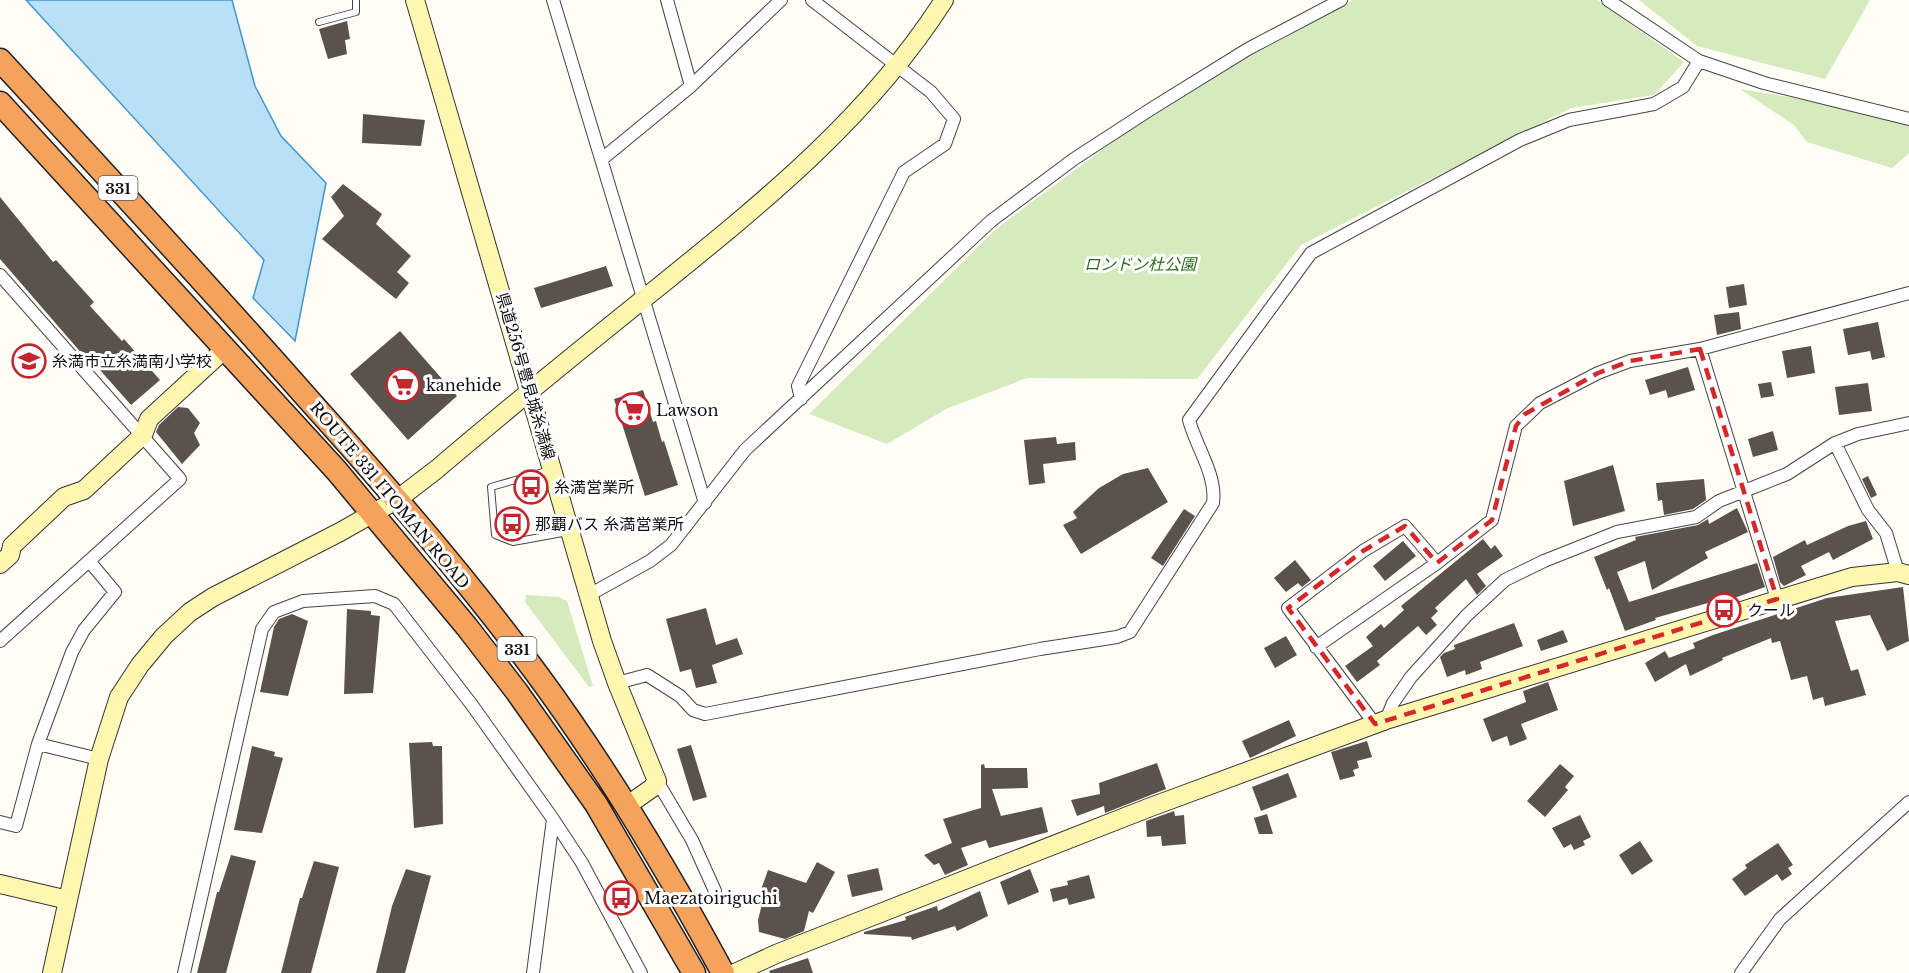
<svg xmlns="http://www.w3.org/2000/svg" width="1909" height="973" viewBox="0 0 1909 973" font-family="'Libre Baskerville','Noto Sans JP',serif">
<rect width="100%" height="100%" fill="#fffdf5"/>
<!-- green -->
<path fill="#d5ebbd" d="M1353,0H1597L1684,62L1654,95L1571,108L1301,245L1197,379L1027,378L946,409L887,444L809,414L996,229L1119,137L1244,60Z
M1639,0H1870L1825,79L1697,46Z
M1740,89L1801,99L1909,125V153L1892,168L1807,142L1794,125Z
M526,595L559,597L567,601L593,686L589,687L525,602Z"/>
<!-- water -->
<path fill="#b9e0f7" stroke="#3f96cf" stroke-width="1.5" d="M26,0H232L255,86L281,136L326,183L295,341L253,298L264,260Z"/>
<!-- building -->
<path fill="#5a524d" d="M347,21L350,39L345,40L347,54L328,59L319,29Z
M363,114L425,120L421,146L362,143Z
M343,184L382,214L376,224L411,256L397,272L409,283L396,299L322,239L344,216L331,197Z
M0,197L53,262L56,260L94,302L90,306L122,341L124,339L160,380L131,405L92,361L90,363L0,259Z
M606,266L613,286L541,308L534,288Z
M1744,284L1747,305L1729,308L1726,287Z
M1739,312L1741,329L1717,335L1714,315Z
M1878,322L1885,357L1872,360L1870,351L1848,355L1843,329Z
M400,331L457,396L408,440L350,374Z
M1811,346L1815,373L1787,378L1782,351Z
M1688,367L1695,390L1668,398L1666,390L1650,395L1645,380Z
M1771,382L1774,396L1761,398L1758,384Z
M1868,383L1872,411L1839,415L1835,387Z
M643,390L653,422L656,421L662,442L664,441L678,485L645,496L614,399Z
M178,407L188,408L200,423L194,433L200,445L182,464L156,432L159,425Z
M1773,431L1778,450L1753,457L1748,439Z
M1056,437L1057,444L1075,442L1076,460L1043,464L1045,483L1029,485L1024,440Z
M1613,465L1625,511L1573,526L1564,481Z
M1148,468L1168,502L1081,554L1063,525L1077,518L1073,512L1099,488L1123,474Z
M1868,476L1877,495L1871,498L1862,479Z
M1704,479L1706,500L1693,509L1664,515L1662,500L1658,501L1656,483Z
M1737,508L1748,532L1705,552L1708,558L1652,590L1645,561L1617,572L1629,602L1757,563L1765,587L1709,607L1708,603L1655,618L1656,620L1625,631L1609,588L1607,590L1594,557L1636,540L1635,537L1698,525L1708,519L1709,524Z
M1184,509L1195,516L1163,566L1151,558Z
M1866,521L1873,539L1833,560L1829,552L1801,566L1806,575L1784,586L1780,582L1773,557L1805,540L1807,545L1848,526Z
M1483,539L1491,549L1495,545L1503,556L1477,574L1486,586L1477,595L1466,579L1435,608L1438,611L1431,618L1437,625L1426,635L1418,626L1377,661L1380,665L1357,682L1345,666L1373,646L1366,637L1381,624L1384,628L1404,610L1401,606Z
M1403,541L1416,556L1385,581L1373,566Z
M1295,560L1311,580L1302,587L1298,583L1286,592L1274,578Z
M1903,587L1909,641L1887,651L1870,615L1835,621L1851,671L1858,669L1866,695L1825,706L1823,697L1813,700L1807,676L1791,680L1780,641L1772,643L1771,638L1722,658L1723,660L1690,676L1686,664L1655,682L1645,663L1665,651L1669,658L1695,648L1693,643L1713,635L1827,598Z
M706,608L716,645L737,638L743,654L712,665L717,683L696,688L691,669L680,672L666,619Z
M347,609L371,611V615L380,616L373,693L344,694Z
M292,614L308,621L288,696L260,692L274,627L279,619Z
M1514,623L1523,646L1480,662L1482,669L1466,675L1465,670L1447,677L1440,657L1444,653L1455,649L1454,645Z
M1563,630L1568,642L1541,651L1537,640Z
M1286,636L1297,655L1275,668L1264,648Z
M1548,682L1558,710L1521,724L1527,739L1510,746L1507,736L1492,742L1483,719L1526,702L1523,691Z
M1289,720L1296,736L1250,758L1242,741Z
M1367,741L1372,757L1357,761L1359,768L1353,770L1355,776L1340,780L1331,752Z
M432,742L433,746H442L443,824L414,828L409,743Z
M691,745L707,797L693,801L677,749Z
M252,746L275,752L274,756L283,758L262,833L234,830Z
M1157,763L1166,789L1105,813L1104,806L1077,816L1071,800L1100,794L1099,783Z
M984,764L985,768H1027L1028,788L992,789L1001,816L1042,807L1048,832L989,848L986,840L961,848L968,865L945,875L939,863L934,865L924,855L952,843L943,819L981,808V765Z
M1560,764L1574,776L1565,787L1568,790L1545,817L1527,801Z
M1288,773L1297,797L1261,811L1252,787Z
M1174,811L1175,816L1184,815L1186,844L1162,846L1161,836L1147,837L1146,821Z
M1267,814L1273,834H1259L1254,818Z
M1580,815L1591,837L1583,841L1585,845L1574,850L1571,844L1564,848L1552,828Z
M1640,841L1653,861L1632,875L1619,855Z
M1778,843L1793,865L1788,868L1792,874L1782,881L1777,874L1745,896L1732,879L1747,868L1745,865Z
M231,855L256,861L226,973H197L217,892H219Z
M314,861L339,867L311,973H281L300,898H302Z
M817,862L835,872L813,913L809,911L804,931L785,939L759,932L758,920L763,900L758,898L768,870L806,883Z
M878,868L883,890L852,897L847,875Z
M406,869L431,876L405,973H376L392,906Z
M1030,869L1039,892L1008,905L1000,882Z
M1089,875L1095,898L1069,905L1067,898L1053,902L1050,889L1068,885L1067,881Z
M980,891L988,916L957,931L955,926L912,940L911,937L864,934V932L906,920L905,917L937,906L938,911Z
M808,958L813,973H770L769,971Z"/>
<g fill="none" stroke-linecap="round" stroke-linejoin="round">
<defs>
<path id="lane" d="M319,22L356,12V0
M550,470L491,487L495,535L513,542L568,532"/>
<path id="street" d="M553,0L705,503
M667,0L691,86
M1608,0L1699,61L1764,83L1909,119
M602,159L691,86L781,0
M0,275L180,479L0,641
M1700,349L1777,599
M801,399L798,386L904,172L945,144L954,119L931,92L812,0
M1835,443L1868,510L1886,533L1898,572
M589,595L650,561L671,545L745,450L991,221L1074,159L1151,109L1248,49L1341,0
M1316,647L1437,563L1492,520L1516,426L1540,403L1598,373L1630,361L1700,349L1909,293
M617,683L647,675L680,696L693,710L705,714L1040,649L1117,637L1130,632L1213,503C1217,475 1196,447 1189,420L1311,253L1520,140L1569,120L1654,104L1683,87L1699,61
M1386,720L1393,703L1411,677L1467,615L1505,580L1544,561L1617,532L1696,517L1719,501L1787,474L1835,443L1858,434L1909,423
M1375,724L1288,608L1363,551L1405,526L1437,563
M38,744L99,759
M657,781L692,840L715,891
M0,822L16,826L38,744L72,652L84,630L115,592L90,562
M184,973L262,629L274,612L303,601L375,596L394,604L472,705L553,819L582,863L641,973
M533,973L553,819
M1741,973L1780,919L1909,802"/>
<path id="secondary" d="M415,0L602,641L617,683L657,781L652,788L628,805
M0,564L10,555L12,546L64,497L84,490L143,435L149,419L225,349
M0,884L68,900
M52,973L99,759L119,697L140,665L164,636L190,612L213,597L340,532L398,499L437,469C511,406 586,345 661,285C766,200 871,115 944,0
M735,973L776,954L1148,808L1386,720L1852,577L1898,572L1909,575"/>
<path id="highway" d="M0,60C103,172 207,284 308,399C388,488 466,578 537,674C607,769 667,869 723,973
M0,103L336,470L467,627L517,692L596,804L694,973"/>
</defs>
<!-- lane casing -->
<use href="#lane" stroke="#444" stroke-width="8"/>
<!-- street casing -->
<use href="#street" stroke="#444" stroke-width="14"/>
<!-- secondary casing -->
<use href="#secondary" stroke="#333" stroke-width="20"/>
<!-- highway casing -->
<use href="#highway" stroke="#222" stroke-width="25"/>
<!-- lane -->
<use href="#lane" stroke="#fff" stroke-width="6"/>
<!-- street -->
<use href="#street" stroke="#fff" stroke-width="12"/>
<!-- secondary -->
<use href="#secondary" stroke="#fff6b0" stroke-width="18"/>
<!-- highway -->
<use href="#highway" stroke="#f5a25d" stroke-width="22"/>
</g>
<!-- marked area -->
<path fill="none" stroke="#d62828" stroke-width="4.5" stroke-dasharray="12 8" stroke-linejoin="round" d="M1700,349L1777,599L1375,724L1288,608L1363,551L1405,526L1437,563L1492,520L1516,426L1525,414L1598,373L1630,361Z"/>
<!-- icons -->
<defs>
<symbol id="school-ring" viewBox="-11 -11 22 22"><circle r="9.5" fill="#fff" stroke="#c4262e" stroke-width="1.5"/><path d="M0-5L7-2L0 1L-7-2ZM-4 1L0 2.5L4 1V4Q0 6-4 4Z" fill="#c4262e"/></symbol>
<symbol id="supermarket-ring" viewBox="-11 -11 22 22"><circle r="9.5" fill="#fff" stroke="#c4262e" stroke-width="1.5"/><path d="M-6-5.5h2.5l.6 2H6L4.5 2H-2.5L-4.4-4H-6ZM-1.5 3.2a1.3 1.3 0 1 0 .1 0ZM3 3.2a1.3 1.3 0 1 0 .1 0Z" fill="#c4262e"/></symbol>
<symbol id="bus-ring" viewBox="-11 -11 22 22"><circle r="9.5" fill="#fff" stroke="#c4262e" stroke-width="1.5"/><path d="M-5-6H5V4H4V6H2V4H-2V6H-4V4H-5ZM-3.5-4V0h7V-4ZM-3.5 1.2v1.5H-2V1.2ZM2 1.2v1.5H3.5V1.2Z" fill="#c4262e"/></symbol>
</defs>
<g fill-rule="evenodd">
<use href="#school-ring" x="10" y="342" width="38" height="38"/>
<use href="#supermarket-ring" x="384" y="366" width="38" height="38"/>
<use href="#supermarket-ring" x="614" y="391" width="38" height="38"/>
<use href="#bus-ring" x="512" y="468" width="38" height="38"/>
<use href="#bus-ring" x="493" y="505" width="38" height="38"/>
<use href="#bus-ring" x="1705" y="591" width="38" height="38"/>
<use href="#bus-ring" x="602" y="879" width="38" height="38"/>
</g>
<g text-anchor="middle" dominant-baseline="central" stroke-width="6" stroke-linejoin="round" paint-order="stroke">
<!-- shield labels -->
<g fill="#fff" stroke="#585858" stroke-width="1.5">
<rect x="98.5" y="176" width="39" height="24" rx="4.5"/>
<rect x="497.5" y="637" width="39" height="24" rx="4.5"/>
</g>
<g font-size="15" font-weight="bold" fill="#111">
<text x="118" y="188">331</text>
<text x="517" y="649">331</text>
</g>
<!-- park labels -->
<g font-size="16" font-style="italic" fill="#2f6b1f" stroke="#fff">
<text x="1140" y="264">ロンドン杜公園</text>
</g>
<!-- poi labels -->
<g font-size="16" fill="#111" stroke="#fff" text-anchor="start">
<text x="52" y="361">糸満市立糸満南小学校</text>
<text x="426" y="385">kanehide</text>
<text x="656" y="410">Lawson</text>
<text x="554" y="487">糸満営業所</text>
<text x="535" y="524">那覇バス 糸満営業所</text>
<text x="1747" y="610">クール</text>
<text x="644" y="898">Maezatoiriguchi</text>
</g>
<!-- street labels -->
<g font-size="16" fill="#111" stroke="#fff">
<text transform="translate(526 376) rotate(74)">県道256号豊見城糸満線</text>
<text transform="translate(390 495) rotate(50)">ROUTE 331 ITOMAN ROAD</text>
</g>
</g>
</svg>
